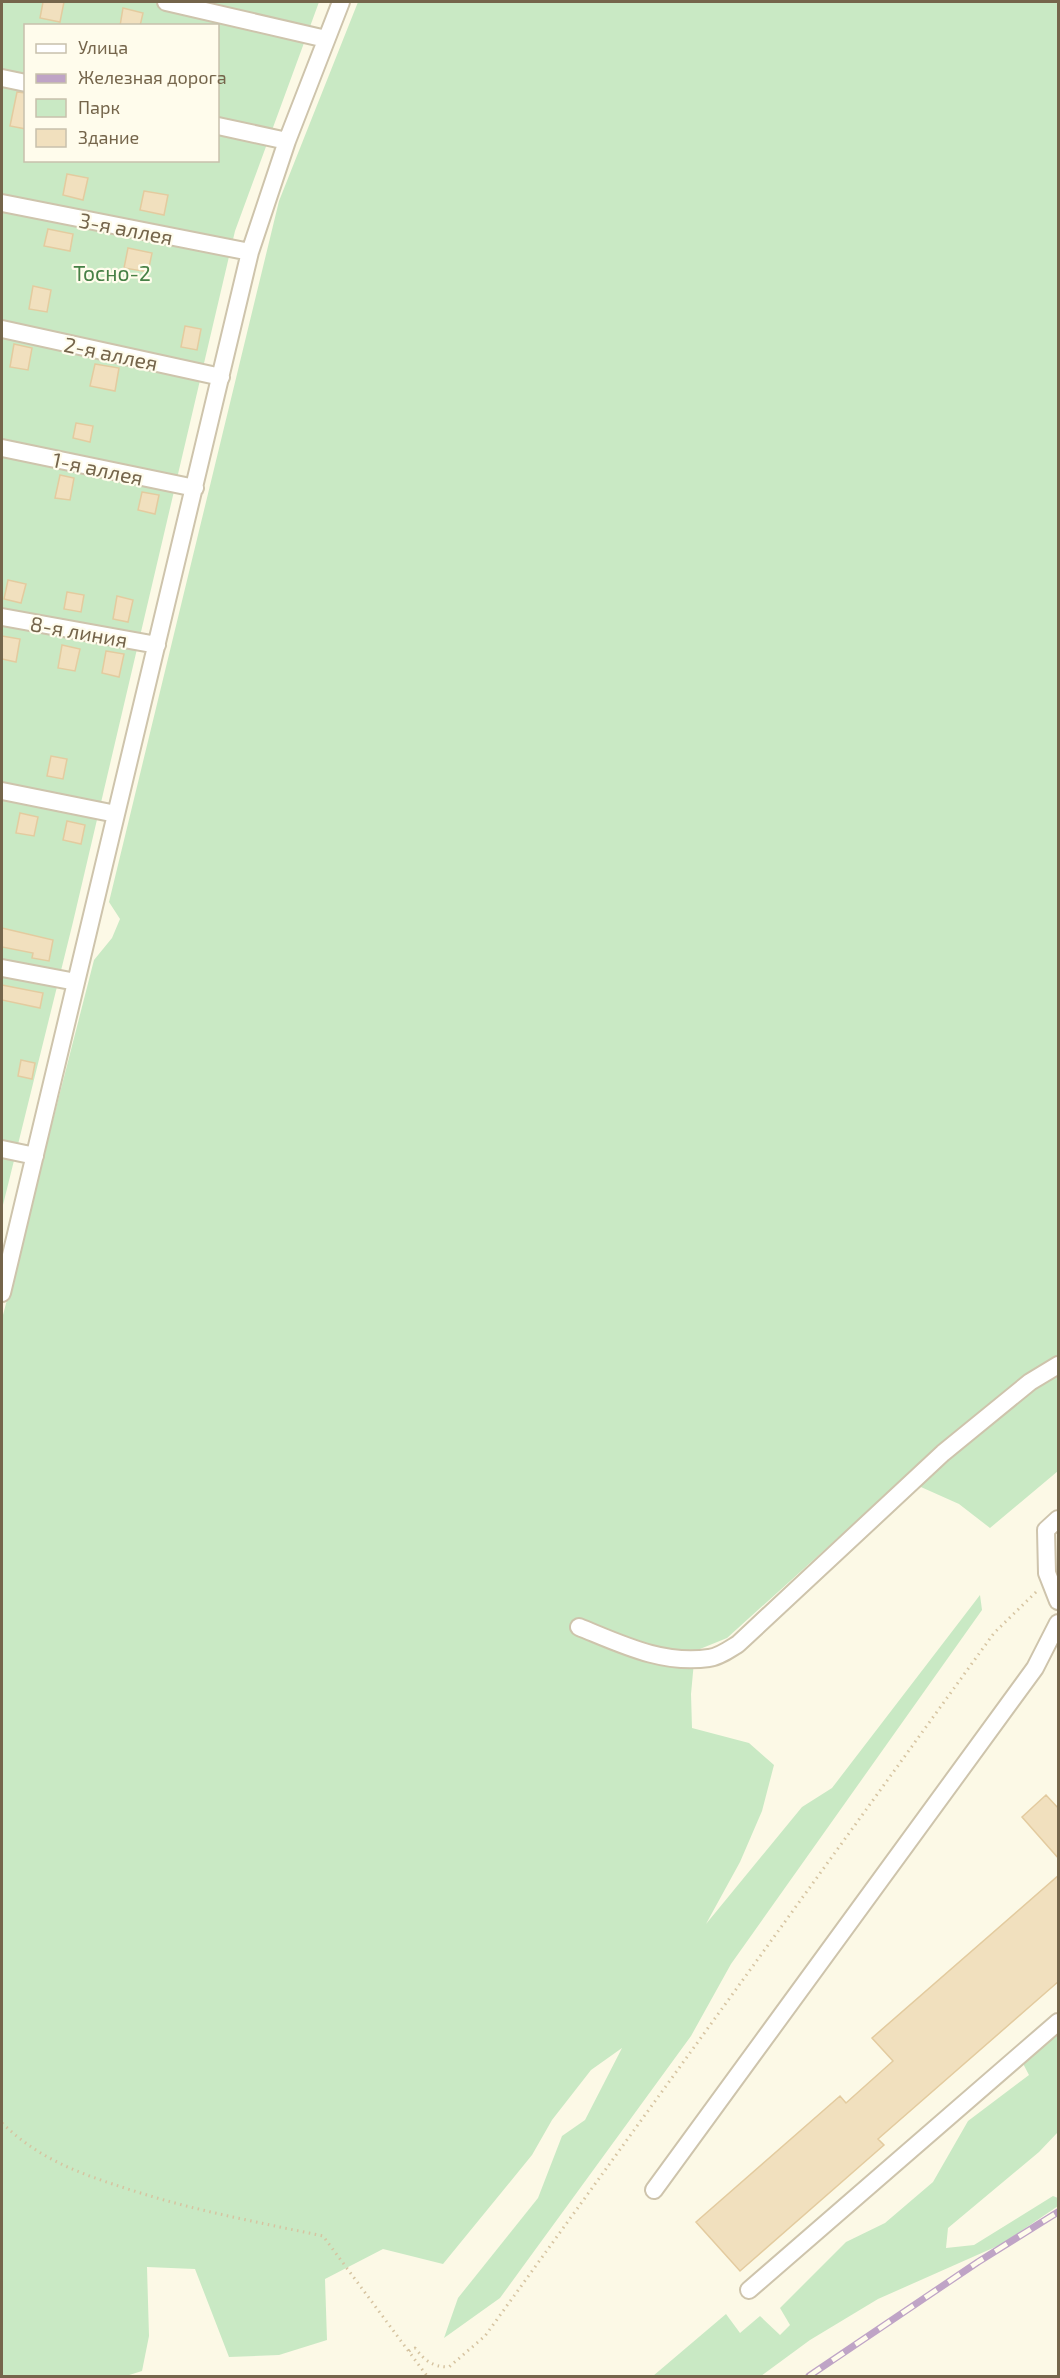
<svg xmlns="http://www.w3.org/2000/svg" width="1060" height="2378" viewBox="0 0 1060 2378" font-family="'Exo 2',sans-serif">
<rect width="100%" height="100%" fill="#fcf9e6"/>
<!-- green -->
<path fill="#c9e9c4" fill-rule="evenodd" d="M2,2H319L235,231L73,922L2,1209ZM26,26H218V160H26Z
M358,2H1058V1471L990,1528L959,1504L903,1479L727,1638L695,1651L691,1694L692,1728L749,1743L774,1765L762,1811L740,1862L706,1924L802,1807L832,1788L980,1595L982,1610L731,1964L691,2036L500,2298L444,2338L458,2298L538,2198L562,2136L585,2120L622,2048L591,2070L552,2120L532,2155L443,2264L383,2249L325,2279L327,2340L279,2355L229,2357L195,2269L147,2267L149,2336L142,2371L126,2376H2V1319L94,960L112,938L120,919L109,902L279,201Z
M1049,2026L1058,2037V2132L1039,2152L948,2228L946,2248L974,2245L1053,2196L1058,2198V2206L1002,2244L878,2299L810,2340L761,2376H653L726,2314L740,2333L760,2316L780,2335L790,2325L780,2308L846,2242L885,2223L933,2182L968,2121L1029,2075L1017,2052Z"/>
<!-- building -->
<path fill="#f1e0be" stroke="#e3cb9f" stroke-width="1.5" d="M43,2H64L60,22L40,18Z
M123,8L143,13L140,26H120Z
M17,92L26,93V129L10,126Z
M67,174L88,178L83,200L63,195Z
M144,191L168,195L164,215L140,210Z
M48,229L73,234L70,251L44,246Z
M128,248L152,253L148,272L124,268Z
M33,286L51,290L47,312L29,309Z
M185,326L201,329L197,350L181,347Z
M14,344L32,348L28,370L10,367Z
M95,364L119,368L115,391L90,386Z
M76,423L93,426L90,442L73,438Z
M60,475L74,478L70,500L55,498Z
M142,492L159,495L155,514L138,510Z
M8,580L26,584L21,603L4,599Z
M67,592L84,595L81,612L64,609Z
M117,596L133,600L128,622L113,619Z
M2,636L20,639L16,662L2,659Z
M62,645L80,649L75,671L58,668Z
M106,651L124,654L119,677L102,673Z
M51,756L67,759L63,779L47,776Z
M20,813L38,817L34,836L16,833Z
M67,821L85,825L81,844L63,840Z
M2,928L53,940L49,961L32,958L33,953L2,947Z
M2,985L43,993L40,1008L2,1000Z
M21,1060L35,1063L32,1079L18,1076Z
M1046,1795L1059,1809V1859L1022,1817Z
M1059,1875V1981L878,2139L884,2145L740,2271L696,2222L840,2096L846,2103L893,2061L872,2038Z"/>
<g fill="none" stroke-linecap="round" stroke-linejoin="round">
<defs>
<path id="minor" d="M166,2L326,39
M2,78L26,83
M218,126L287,141
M2,203L250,252
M2,329L221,377
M2,448L195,488
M2,617L157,645
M2,791L116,814
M2,968L76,982
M2,1149L35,1156
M2,1293L250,252L287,141L341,2
M1058,1519L1046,1530L1047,1573L1058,1601
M579,1627C621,1644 663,1665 709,1658C719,1657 730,1649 738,1644L943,1453L1030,1382L1058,1365
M654,2190L1035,1668L1058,1623
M749,2290L1058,2022"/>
</defs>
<!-- minor casing -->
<use href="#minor" stroke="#cec4ac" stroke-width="20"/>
<!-- path -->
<path stroke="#d6c4a1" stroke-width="3" stroke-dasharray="1.5 4.5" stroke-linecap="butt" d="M2,2123C40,2160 81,2174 131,2190C196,2211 257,2222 323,2236L427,2376
M409,2351L415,2348C425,2361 433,2367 449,2367L485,2336L994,1633L1036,1592"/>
<!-- minor -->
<use href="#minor" stroke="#fff" stroke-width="16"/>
<defs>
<path id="rail" d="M809,2376L978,2262L1058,2212"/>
</defs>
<!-- rail casing -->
<use href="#rail" stroke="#bfa4c6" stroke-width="7"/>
<!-- rail -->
<use href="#rail" stroke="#fffcec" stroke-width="4.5" stroke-dasharray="14" stroke-linecap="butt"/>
</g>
<g text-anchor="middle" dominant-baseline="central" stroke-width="4.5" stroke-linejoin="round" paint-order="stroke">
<!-- street labels -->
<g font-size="21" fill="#75654b" stroke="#fffcec">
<text transform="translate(126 228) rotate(11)">3-я аллея</text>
<text transform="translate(111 353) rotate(12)">2-я аллея</text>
<text transform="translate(98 468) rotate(12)">1-я аллея</text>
<text transform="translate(79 631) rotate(10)">8-я линия</text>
</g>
<!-- park labels -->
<g font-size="21" fill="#478046" stroke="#fffcec">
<text x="112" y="272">Тосно-2</text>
</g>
</g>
<!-- border -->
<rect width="1060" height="2378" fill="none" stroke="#75654b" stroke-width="6"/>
<!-- legend -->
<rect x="24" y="24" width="195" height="138" fill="#fffcec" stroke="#c8c0ac" stroke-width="1.5"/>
<rect x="36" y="44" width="30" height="9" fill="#ffffff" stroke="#c8c0ac" stroke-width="1.5"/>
<text x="78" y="54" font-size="18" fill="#75654b">Улица</text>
<rect x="36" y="74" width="30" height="9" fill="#bfa4c6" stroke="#c8c0ac" stroke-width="1.5"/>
<text x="78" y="84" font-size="18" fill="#75654b">Железная дорога</text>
<rect x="36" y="99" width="30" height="18" fill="#c9e9c4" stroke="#c8c0ac" stroke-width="1.5"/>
<text x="78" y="114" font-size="18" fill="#75654b">Парк</text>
<rect x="36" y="129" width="30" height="18" fill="#f1e0be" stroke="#c8c0ac" stroke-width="1.5"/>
<text x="78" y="144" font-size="18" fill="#75654b">Здание</text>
</svg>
